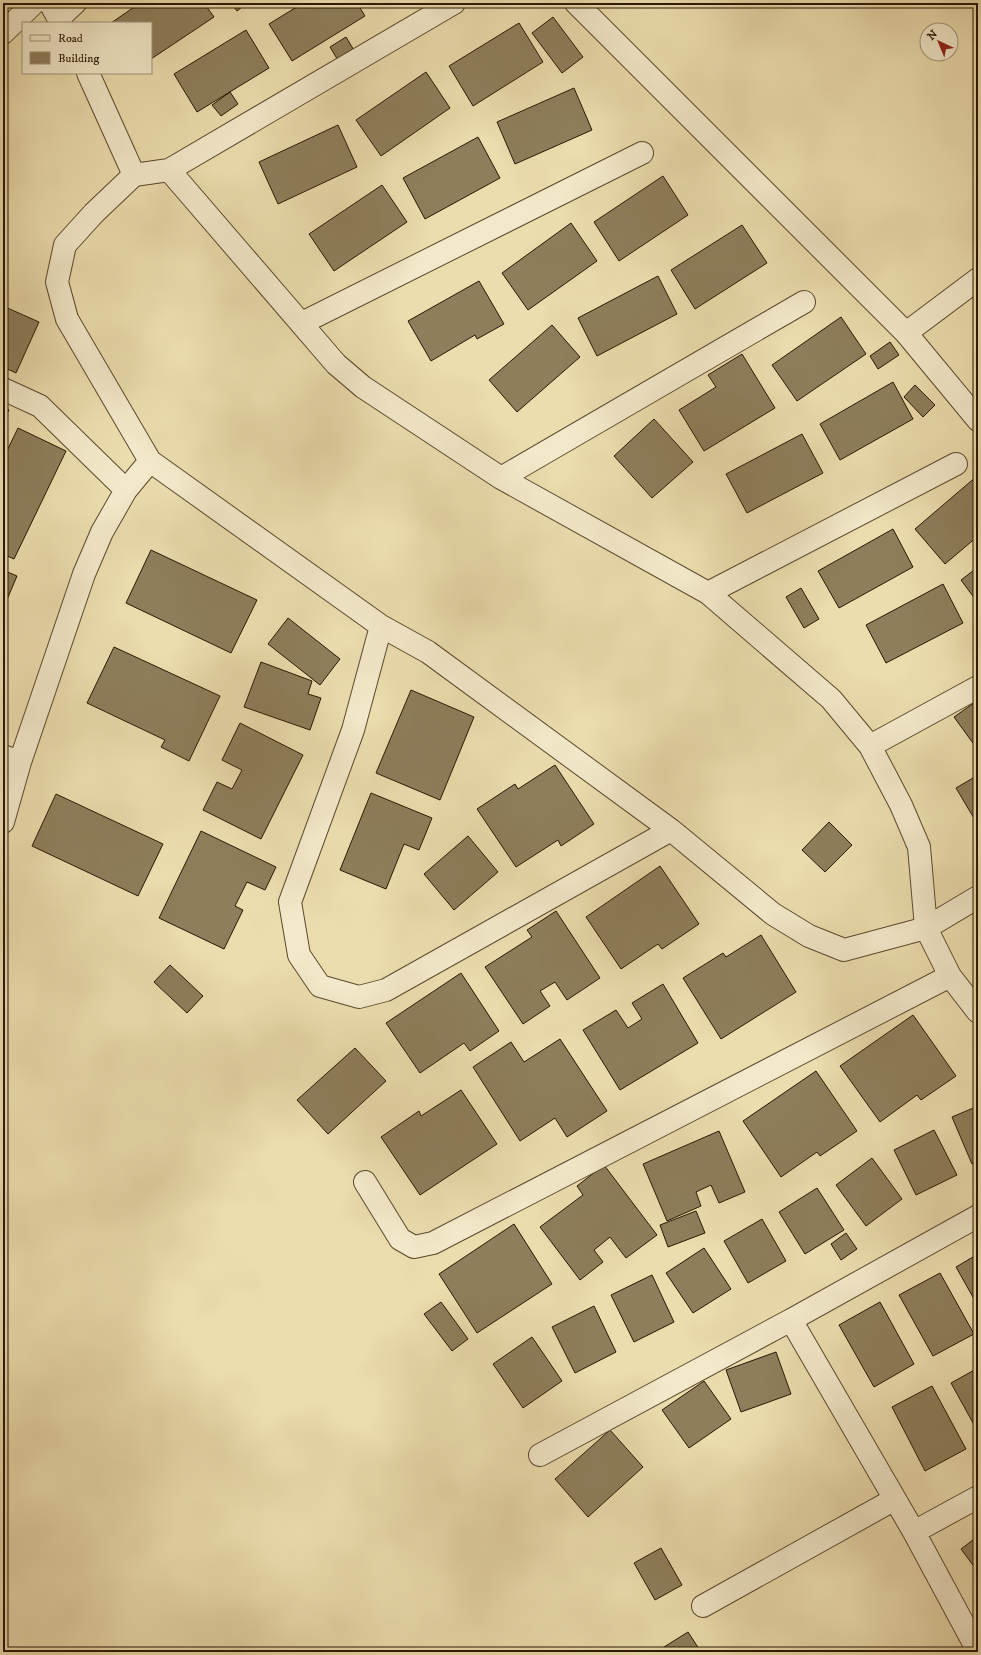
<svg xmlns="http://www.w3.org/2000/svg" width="981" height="1655" viewBox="0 0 981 1655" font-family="'IM FELL DW Pica',serif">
<rect width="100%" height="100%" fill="#ecddae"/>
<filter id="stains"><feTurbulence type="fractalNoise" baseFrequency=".005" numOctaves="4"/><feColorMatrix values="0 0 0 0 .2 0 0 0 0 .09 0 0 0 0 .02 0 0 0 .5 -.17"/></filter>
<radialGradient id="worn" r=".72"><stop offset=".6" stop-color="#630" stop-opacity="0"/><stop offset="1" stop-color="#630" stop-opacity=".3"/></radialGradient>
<!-- building -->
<path fill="#8e7e5b" stroke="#291701" d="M140,3H204L214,17L151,59V23H111Z
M231,3H247L237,11Z
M303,3H357L365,16L292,61L269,24Z
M380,3H392L383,8Z
M553,17L583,57L562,73L532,33Z
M519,23L543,62L473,106L449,66Z
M246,30L269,68L197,112L174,74Z
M346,37L355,52L339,62L330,47Z
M426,72L450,108L381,156L356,120Z
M574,88L592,130L515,164L497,122Z
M230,92L238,104L221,116L212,105Z
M338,125L357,167L278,204L259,162Z
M478,137L500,178L425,219L403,178Z
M663,176L688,215L619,261L594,222Z
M382,185L407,222L334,271L309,234Z
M571,223L597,261L528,310L502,273Z
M742,225L767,263L695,309L671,270Z
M658,276L677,314L597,356L578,318Z
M479,281L504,324L477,339L475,335L431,361L408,321Z
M3,306L39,322L16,373L3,367Z
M841,317L866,354L797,401L772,365Z
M552,325L580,357L517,412L489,380Z
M890,342L899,355L878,369L870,356Z
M742,354L775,408L704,451L679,410L716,387L708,375Z
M893,382L913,419L840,460L820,424Z
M915,385L935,405L923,417L904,397Z
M3,406L9,410L3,421Z
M654,419L693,462L652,498L614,456Z
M18,428L66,451L14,559L3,554V459Z
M802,434L823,473L747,513L726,474Z
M977,476L978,536L945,564L915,529Z
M893,529L913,567L839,608L818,571Z
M151,550L257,600L231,653L126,603Z
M978,567V603L961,580Z
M3,570L17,576L3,609Z
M943,584L963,623L886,663L866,625Z
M801,588L819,619L804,628L786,597Z
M288,618L340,659L320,685L268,644Z
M114,647L220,696L189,761L161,747L165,740L87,703Z
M261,662L312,681L308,694L321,698L310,730L244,707Z
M411,690L474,717L440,800L376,773Z
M978,700V750L954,717Z
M240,723L303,755L261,839L203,810L217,782L232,789L242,770L222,760Z
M555,765L594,824L561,846L558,840L516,867L477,809L515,784L518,789Z
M978,775V825L956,788Z
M371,793L432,818L419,850L404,844L386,889L340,870Z
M56,794L163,844L138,896L32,846Z
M829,822L852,845L825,872L802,850Z
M201,831L276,867L265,890L247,882L235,906L243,910L224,949L159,918Z
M468,836L498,872L454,910L424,874Z
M660,866L699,924L662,949L658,944L621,969L586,917Z
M556,911L600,978L567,1000L555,982L540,991L550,1006L523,1024L485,967L532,937L527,930Z
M761,935L796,992L721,1039L683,978L723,953L726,957Z
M170,965L203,996L187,1013L154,982Z
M461,973L499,1031L470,1051L464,1043L420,1073L386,1023Z
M663,984L698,1043L620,1090L583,1030L616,1010L628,1028L642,1019L632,1003Z
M913,1015L956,1076L921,1100L917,1095L880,1122L840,1066Z
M560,1039L607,1111L567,1137L555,1118L520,1141L473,1067L511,1042L524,1062Z
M355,1048L386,1081L328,1134L297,1100Z
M816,1071L857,1131L820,1156L817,1152L781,1177L743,1121Z
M461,1090L497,1144L420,1195L381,1137L419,1111L421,1116Z
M978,1106V1162L972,1164L952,1117Z
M934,1130L957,1175L916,1195L894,1150Z
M719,1131L745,1192L719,1203L711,1185L696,1192L701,1206L667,1221L643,1164Z
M872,1158L902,1199L866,1226L836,1185Z
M604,1165L657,1235L626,1258L610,1237L594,1250L603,1262L580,1280L540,1227L583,1195L577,1186Z
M817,1188L844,1230L805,1254L779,1212Z
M696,1211L705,1233L668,1247L660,1225Z
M762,1219L786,1261L748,1283L724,1241Z
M514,1224L552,1284L477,1333L439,1274Z
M846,1233L857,1249L841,1260L831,1244Z
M704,1248L731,1289L693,1313L666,1273Z
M978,1254V1306L956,1267Z
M940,1273L974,1334L933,1356L899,1295Z
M652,1275L674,1322L634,1342L611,1295Z
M441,1302L468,1339L452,1351L424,1314Z
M880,1302L914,1364L874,1387L839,1325Z
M594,1306L616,1352L575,1373L552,1327Z
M532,1337L562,1381L523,1408L493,1364Z
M776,1352L791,1394L741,1412L726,1370Z
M978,1368V1432L951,1383Z
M704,1381L731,1419L689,1448L662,1410Z
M932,1386L966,1449L925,1471L892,1407Z
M610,1430L643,1467L588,1517L555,1479Z
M978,1536V1572L961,1549Z
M661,1548L682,1585L655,1600L634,1563Z
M688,1632L701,1652H656Z"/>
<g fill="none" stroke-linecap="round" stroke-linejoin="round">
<defs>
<path id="street" d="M50,3L61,23
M576,3L906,333L978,420
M59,18L75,3
M3,33L34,3
M88,73L134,175
M169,170L454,3
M302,323L642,153
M906,333L978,279
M3,389L40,406L126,490
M501,478L804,302
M708,593L956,464
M381,626L353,730L290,902L299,955L320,986L359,997L386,990L671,830
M870,746L978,687
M3,756L20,762
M3,822L20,762L84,574L102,532L126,490L150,461
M978,897L926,928L844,950L809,936L773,914L671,830L428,652L381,626L150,461L67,319L57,282L65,245L94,213L134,175L169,170L336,364L363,387L501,478L708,593L831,699L870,746L901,805L919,847L926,928L950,976L978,1012
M365,1182L400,1239L414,1247L433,1243L950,976
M978,1216L791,1320L914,1532L978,1651
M540,1455L791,1320
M914,1532L978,1497
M703,1606L895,1499"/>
</defs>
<!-- street casing -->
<use href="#street" stroke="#5a482c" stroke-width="24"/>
<!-- street -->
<use href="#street" stroke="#f3e9ca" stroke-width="22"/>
</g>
<!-- margin -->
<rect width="981" height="1655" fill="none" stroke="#ecddae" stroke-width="16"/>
<rect x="4" y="4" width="973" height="1647" fill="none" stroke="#291701" stroke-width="2"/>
<rect x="8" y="8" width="965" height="1639" fill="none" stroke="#291701"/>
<!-- legend -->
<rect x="22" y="22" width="130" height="52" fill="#f3e9ca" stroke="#a2957a"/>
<rect x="30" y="35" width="20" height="6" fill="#f3e9ca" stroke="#a2957a"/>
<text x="58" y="42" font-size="12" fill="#291701">Road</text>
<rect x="30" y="52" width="20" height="12" fill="#8e7e5b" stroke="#a2957a"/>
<text x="58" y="62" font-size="12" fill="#291701">Building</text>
<!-- north arrow -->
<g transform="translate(939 42) rotate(316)"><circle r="19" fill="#f3e9ca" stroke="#a2957a"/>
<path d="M0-3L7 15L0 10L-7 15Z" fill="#8f2418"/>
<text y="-6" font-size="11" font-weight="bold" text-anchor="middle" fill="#291701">N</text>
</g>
<rect width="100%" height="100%" filter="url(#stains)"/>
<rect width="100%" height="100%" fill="url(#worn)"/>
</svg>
